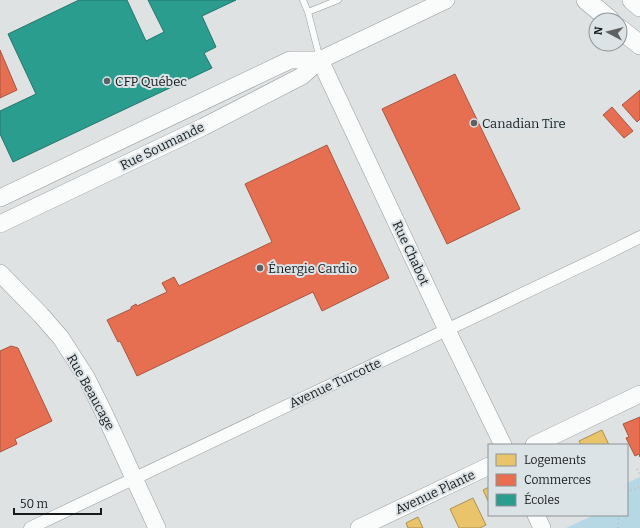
<svg xmlns="http://www.w3.org/2000/svg" width="640" height="528" viewBox="0 0 640 528" font-family="Bitter,serif">
<rect width="100%" height="100%" fill="#dee2e3"/>
<!-- green -->
<path fill="#b6d7e4" d="M640,477V528H566L594,515H627V483Z"/>
<!-- homes -->
<path fill="#e9c46a" stroke="#aa9153" d="M602,430L609,445H581L579,441Z
M489,487V503L483,490Z
M473,498L486,525L480,528H459L450,509Z
M418,517L423,528H408L406,523Z"/>
<!-- shops -->
<path fill="#e76f51" stroke="#a95641" d="M0,50L17,90L0,98Z
M455,74L520,209L447,244L382,109Z
M640,90V119L637,122L622,105Z
M612,107L633,131L624,138L603,115Z
M327,145L389,278L322,311L313,292L137,376L120,341L118,342L107,320L131,309V307L136,304L137,306L167,292L162,283L174,277L179,286L272,242L245,184Z
M11,346L18,348L52,421L15,439L17,444L0,452V351Z
M640,417V457L639,454L635,456L626,438L629,437L623,424Z"/>
<!-- schools -->
<path fill="#2a9d8f" stroke="#25766c" d="M79,0H127L146,41L164,32L148,0H236L202,16L216,47L204,53L212,68L13,162L0,134V111L36,94L8,34Z"/>
<g fill="none" stroke-linecap="round" stroke-linejoin="round">
<defs>
<path id="lane" d="M303,0L308,12L338,0
M308,12L320,59"/>
<path id="street" d="M30,528L600,257L640,237"/>
<path id="secondary" d="M320,60L447,330L503,445
M0,198L290,60H320
M0,224L203,127L302,76L320,60L446,0
M0,273L41,315L61,338L86,377L104,413L157,528
M534,445L640,394
M536,515L542,528
M359,528L489,466"/>
<path id="primary" d="M586,0L610,20
M632,0L640,7
M620,29L640,45"/>
</defs>
<!-- lane casing -->
<use href="#lane" stroke="#979a9c" stroke-width="7"/>
<!-- street casing -->
<use href="#street" stroke="#979a9c" stroke-width="13"/>
<!-- secondary casing -->
<use href="#secondary" stroke="#979a9c" stroke-width="18"/>
<!-- primary casing -->
<use href="#primary" stroke="#979a9c" stroke-width="20"/>
<!-- path -->
<path stroke="#bec0c0" stroke-width="2" stroke-dasharray="1 3" stroke-linecap="butt" d="M637,469L640,475
M627,492L640,486
M618,528L619,515"/>
<!-- lane -->
<use href="#lane" stroke="#fafbfb" stroke-width="6"/>
<!-- street -->
<use href="#street" stroke="#fafbfb" stroke-width="12"/>
<!-- secondary -->
<use href="#secondary" stroke="#fafbfb" stroke-width="17"/>
<!-- primary -->
<use href="#primary" stroke="#fafbfb" stroke-width="19"/>
</g>
<!-- markers -->
<g fill="#5d6162" stroke="#dbe3e6" stroke-width="1.5">
<circle cx="107" cy="81" r="4"/>
<circle cx="474" cy="123" r="4"/>
<circle cx="260" cy="268" r="4"/>
</g>
<g text-anchor="middle" dominant-baseline="central" stroke-width="4" stroke-linejoin="round" paint-order="stroke">
<!-- poi labels -->
<g font-size="13" fill="#181b1c" stroke="#dbe3e6" text-anchor="start">
<text x="115" y="81">CFP Québec</text>
<text x="482" y="123">Canadian Tire</text>
<text x="268" y="268">Énergie Cardio</text>
</g>
<!-- street labels -->
<g font-size="13" fill="#181b1c" stroke="#dbe3e6">
<text transform="translate(162 146) rotate(-26)">Rue Soumande</text>
<text transform="translate(411 253) rotate(65)">Rue Chabot</text>
<text transform="translate(335 383) rotate(-25)">Avenue Turcotte</text>
<text transform="translate(91 392) rotate(61)">Rue Beaucage</text>
<text transform="translate(435 492) rotate(-25)">Avenue Plante</text>
</g>
</g>
<!-- legend -->
<rect x="488" y="444" width="140" height="72" fill="#dbe3e6" stroke="#8d9395"/>
<rect x="496" y="454" width="20" height="12" fill="#e9c46a" stroke="#8d9395"/>
<text x="524" y="464" font-size="12" fill="#181b1c">Logements</text>
<rect x="496" y="474" width="20" height="12" fill="#e76f51" stroke="#8d9395"/>
<text x="524" y="484" font-size="12" fill="#181b1c">Commerces</text>
<rect x="496" y="494" width="20" height="12" fill="#2a9d8f" stroke="#8d9395"/>
<text x="524" y="504" font-size="12" fill="#181b1c">Écoles</text>
<!-- north arrow -->
<g transform="translate(608 32) rotate(277)"><circle r="19" fill="#dbe3e6" stroke="#8d9395"/>
<path d="M0-3L7 15L0 10L-7 15Z" fill="#5d6162"/>
<text y="-6" font-size="11" font-weight="bold" text-anchor="middle" fill="#181b1c">N</text>
</g>
<!-- scale -->
<path d="M14 508v6h87v-6" fill="none" stroke="#181b1c" stroke-width="2"/>
<text x="20" y="508" font-size="12" fill="#181b1c" stroke="#dbe3e6" stroke-width="3" paint-order="stroke">50 m</text>
</svg>
